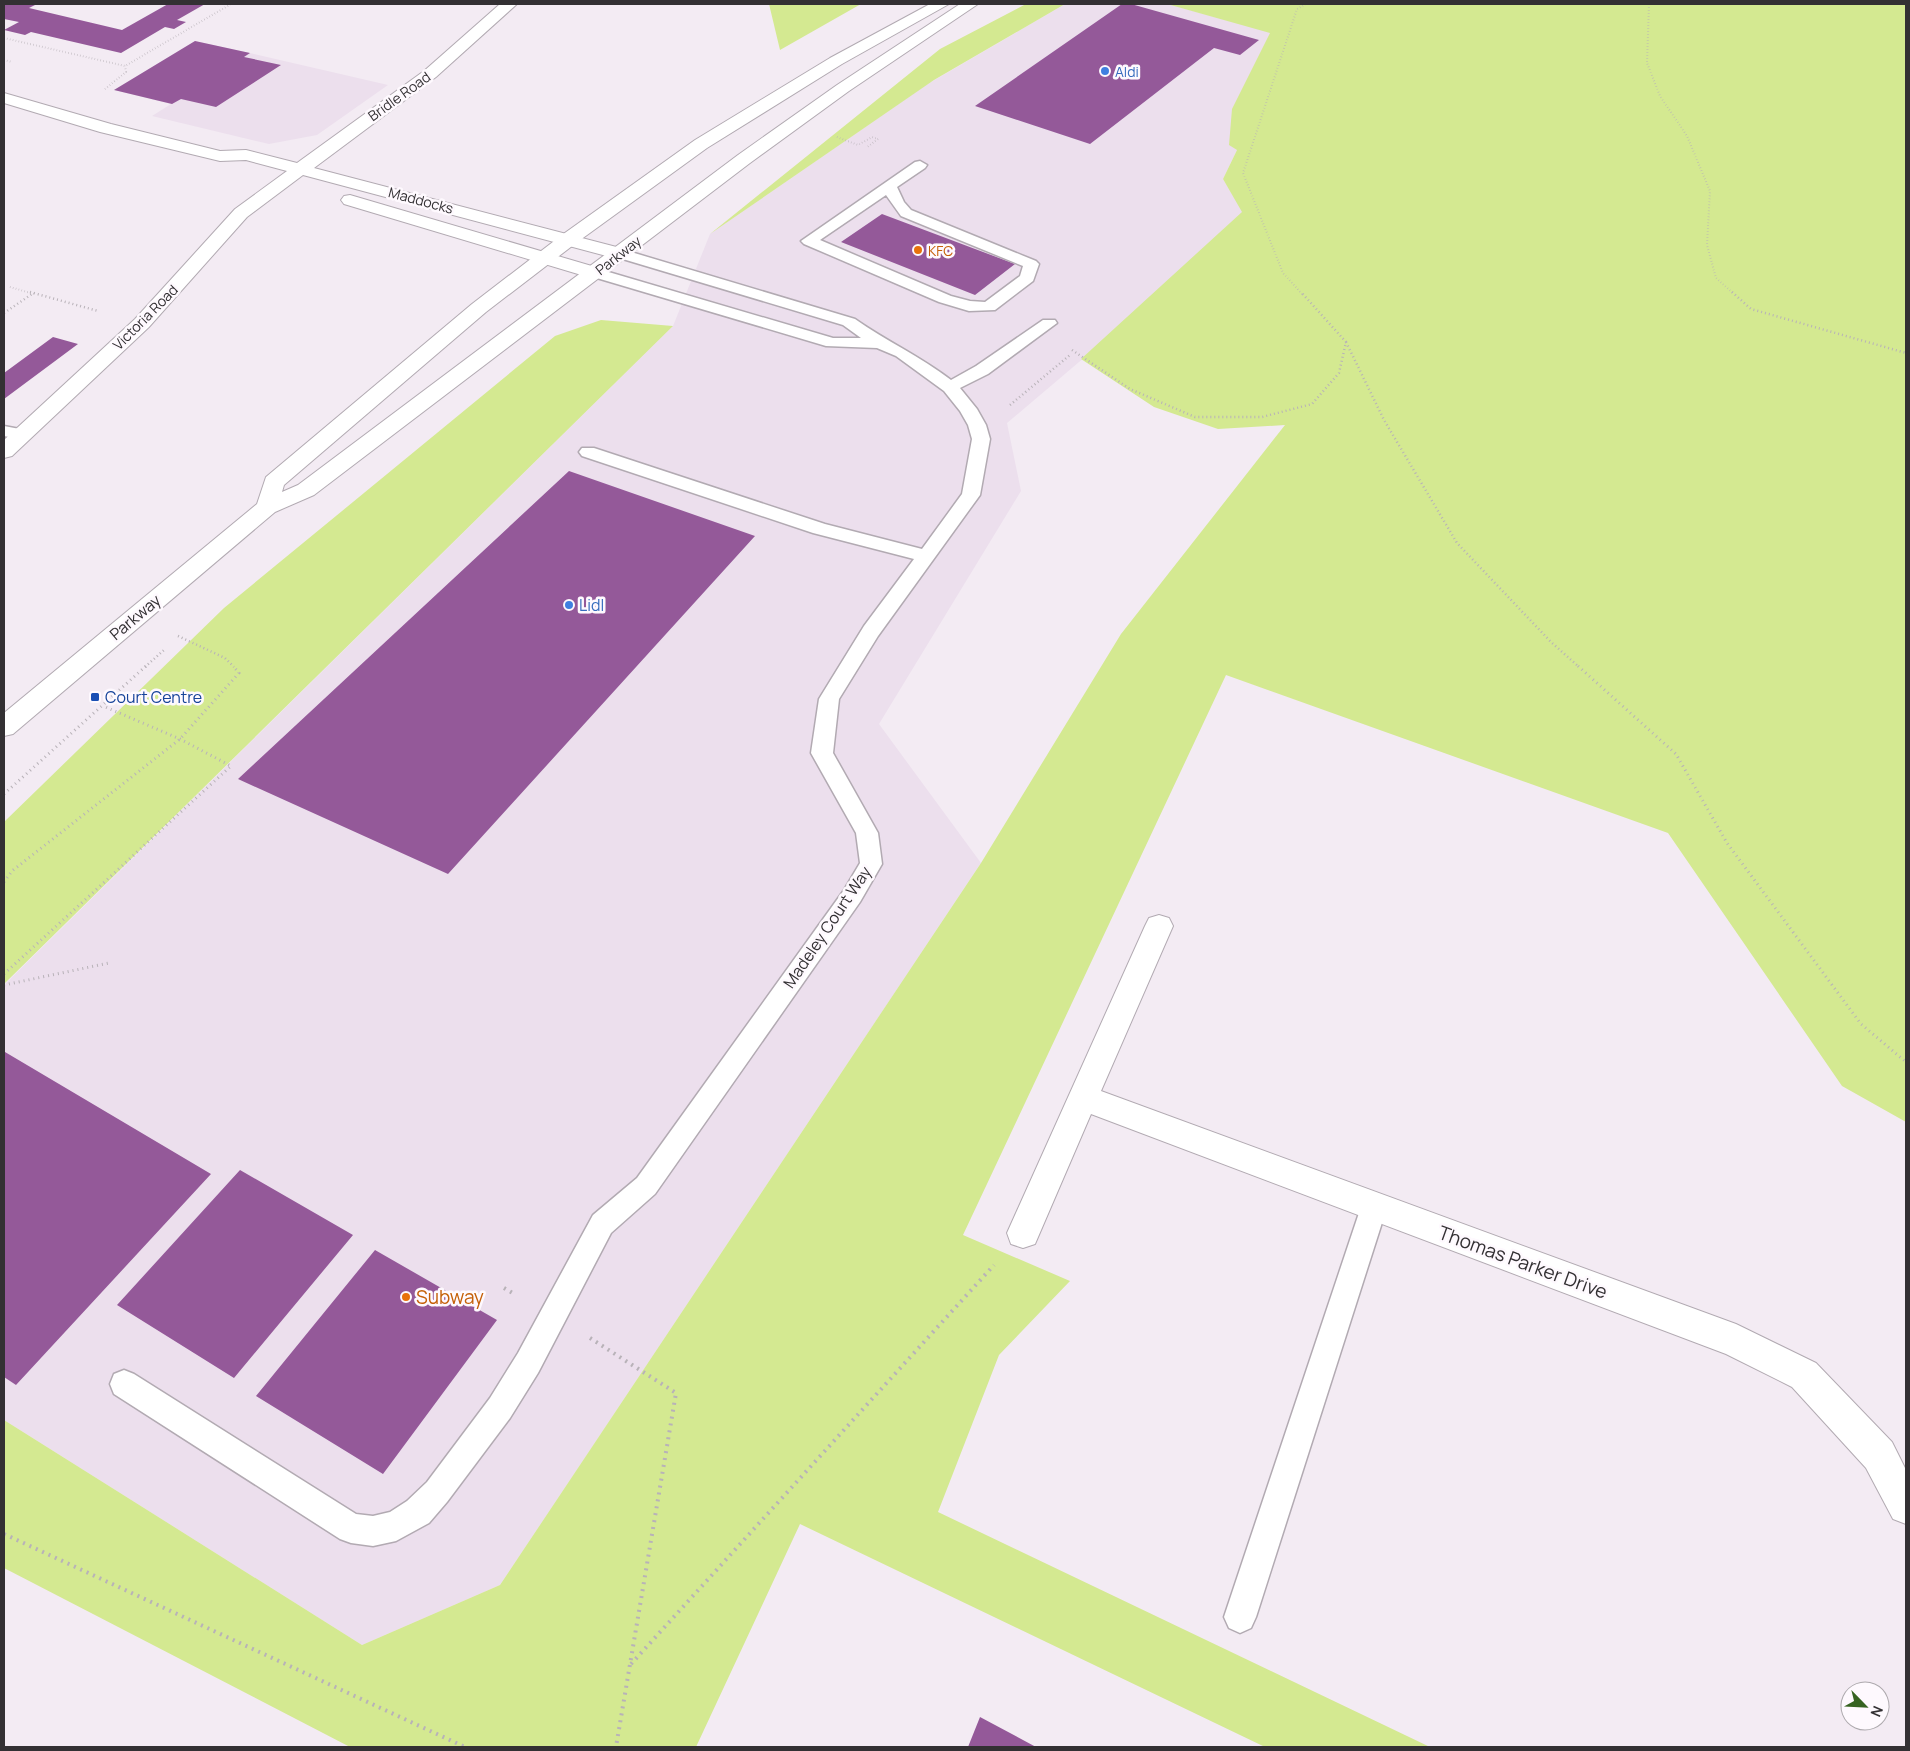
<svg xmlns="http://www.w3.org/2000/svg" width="1910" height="1751" viewBox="0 0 1910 1751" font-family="Manrope,sans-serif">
<rect width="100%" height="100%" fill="#f3ebf3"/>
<!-- built -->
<path fill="#ecdfed" d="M1065,4H1167L1271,32L1229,144L1237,150L1223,179L1243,212L1105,340L1007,423L1021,491L879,724L981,863L500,1585L362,1645L4,1420V985L673,326L710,234L926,85Z
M195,41L250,53L388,85L317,135L269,144L152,116L171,104L114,90Z"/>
<!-- green -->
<path fill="#d4e991" d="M769,4H861L780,50Z
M1026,4H1065L934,80L710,234L940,49Z
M1167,4H1906V1122L1842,1086L1668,833L1226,675L963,1235L1070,1281L999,1355L938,1512L1430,1747H1265L800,1524L696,1747H350L4,1568V1420L362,1645L500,1585L981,863L1121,634L1285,425L1218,429L1154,407L1081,359L1242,212L1223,179L1237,150L1229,145L1232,109L1270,33Z
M601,320L673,326L4,984V822L224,608L555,336Z"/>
<!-- building -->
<path fill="#945999" d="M4,4H37L29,8L122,30L168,4H205L177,20L186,22L174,29L165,27L121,53L31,32L25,35L4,30L19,22L4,19Z
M1122,4H1131L1259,40L1240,55L1214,48L1090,144L975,106Z
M195,41L250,53L244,57L281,65L216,107L181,99L172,104L114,90Z
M882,214L1015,264L975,295L841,242Z
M53,337L78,344L4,399V373Z
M569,471L755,536L448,874L238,779Z
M5,1052L211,1174L16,1385L4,1377Z
M240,1170L353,1235L234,1378L117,1305Z
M375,1250L497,1320L383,1474L256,1396Z
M980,1717L1036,1747H968Z"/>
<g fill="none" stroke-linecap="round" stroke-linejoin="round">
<defs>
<path id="lane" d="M920,161L927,165L925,168L897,187L904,202L911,210L1036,261L1039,264L1033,281L995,310L969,311L939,302L804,244L801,241L915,162ZM886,195L901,216L1023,266L1020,276L985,302L970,301L951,296L820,240Z
M621,249L855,319C886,341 920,356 951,380L976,366L1043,320H1055L1057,323L988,374L960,388L977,409L986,425L990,439L980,495L878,636L839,699L833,753L878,833L882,864L860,902L655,1194L611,1233L538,1373L510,1418L447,1502L429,1523L396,1541L373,1546L351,1543L340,1539L114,1394L110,1384L114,1374L124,1370L134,1374L356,1514L373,1516L390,1512L407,1501L427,1482L490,1398L518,1353L593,1215L637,1178L844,890L860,863L856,833L811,753L819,699L864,626L914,559L813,533L582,456L579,452L582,448H594L825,524L922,549L962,494L972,439L968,425L960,411L944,391L896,356L877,348L826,346L590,276L587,273L590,270L595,268L833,338H861L843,325L616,257L613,254L616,251Z
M4,426L25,430L28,434L25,438L19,439L4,436Z
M1374,1195L1383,1198L1387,1207L1256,1617L1251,1628L1240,1633L1229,1628L1224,1617L1361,1207L1365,1198Z"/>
<path id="street" d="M500,4H517L436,77L314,168L628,250L630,254L628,258H614L303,175L247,217L149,327L12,456L4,458V440L135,319L235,209L287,171L246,160L220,161L100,132L4,103V93L111,124L220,151L246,150L297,163L424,71Z
M350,195L602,269L604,273L602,277H588L344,204L341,200L344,196Z
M1159,915L1169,918L1173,926L1101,1091L1736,1324L1816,1363L1892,1442L1906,1470V1524L1893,1519L1866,1468L1792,1387L1726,1354L1091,1114L1035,1244L1023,1248L1011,1244L1007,1233L1145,926L1149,918Z"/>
<path id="secondary" d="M930,4H949L842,64L707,148L576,243L486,312L284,485L282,492L298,485L738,155L837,85L960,4H978L849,91L750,163L314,495L275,512L13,734L4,736V713L257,504L266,477L472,304L562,235L695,140L830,58Z"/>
</defs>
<!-- lane casing -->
<use href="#lane" stroke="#b2aab2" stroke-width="3"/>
<!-- street casing -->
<use href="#street" stroke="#b2aab2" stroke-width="2"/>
<!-- secondary casing -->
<use href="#secondary" stroke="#b2aab2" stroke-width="2"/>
<!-- path-far3 -->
<path stroke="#b8b2b8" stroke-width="2" stroke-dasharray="0.5 2.5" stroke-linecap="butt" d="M1649,4L1647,63L1660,96L1687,136L1710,191L1707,245L1716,278L1734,294
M4,38L125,66L231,4
M4,60L12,62
M105,89L126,72L125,66
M837,137L858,145L872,137L878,139L866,148
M10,287L34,294
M1302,294L1283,273L1243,173L1297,9L1306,4"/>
<!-- path-far2 -->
<path stroke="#b8b2b8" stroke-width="2.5" stroke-dasharray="1 3" stroke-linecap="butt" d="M30,292L98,311
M1732,292L1751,309L1906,353
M4,313L32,294
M1346,342L1384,420L1457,543L1551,642L1579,667
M1072,350L1130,389L1195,417H1262L1312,404L1339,373L1346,342L1301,292
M1010,405L1070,355
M178,636L225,658L234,667
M145,667L164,650"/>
<!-- path-far1 -->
<path stroke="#b8b2b8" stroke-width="3" stroke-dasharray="1 4" stroke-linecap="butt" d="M1578,666L1676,754L1727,843L1861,1024L1906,1062
M4,794L146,666
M4,882L12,871L180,739L239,673L233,666
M4,974L231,766L180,739L103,706
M4,985L109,963"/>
<!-- path -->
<path stroke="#b8b2b8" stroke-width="4" stroke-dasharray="2 5" stroke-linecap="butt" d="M504,1288L516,1295
M590,1338L676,1393L616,1747
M4,1534L465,1747
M631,1664L994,1265"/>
<!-- lane -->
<use href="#lane" fill="#fff" fill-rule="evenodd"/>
<!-- street -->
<use href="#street" fill="#fff" fill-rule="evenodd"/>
<!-- secondary -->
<use href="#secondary" fill="#fff" fill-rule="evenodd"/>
</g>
<!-- markers -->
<g fill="#3f7fe0" stroke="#fef9fe" stroke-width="2">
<circle cx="1105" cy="71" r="5"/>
<circle cx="569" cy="605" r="5"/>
</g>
<g fill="#e8710a" stroke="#fef9fe" stroke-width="2">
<circle cx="918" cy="250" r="5"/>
<circle cx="406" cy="1297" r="5"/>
</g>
<rect fill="#1a4fb4" stroke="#fef9fe" stroke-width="2" x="90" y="692" width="10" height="10" rx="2.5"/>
<g text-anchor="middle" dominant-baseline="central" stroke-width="5" stroke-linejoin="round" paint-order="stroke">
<!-- far-shop labels -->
<g font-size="14" fill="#366cbe" stroke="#fef9fe" text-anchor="start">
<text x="1115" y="71">Aldi</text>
</g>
<!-- far-street labels -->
<g font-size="14" fill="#333033" stroke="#fef9fe">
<text transform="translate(399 96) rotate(-36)">Bridle Road</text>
<text transform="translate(421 200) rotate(15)">Maddocks</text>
<text transform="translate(618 255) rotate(-38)">Parkway</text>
<text transform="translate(145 317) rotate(-45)">Victoria Road</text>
</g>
<!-- far-food labels -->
<g font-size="14" fill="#c56008" stroke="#fef9fe" text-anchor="start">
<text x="928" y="250">KFC</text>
</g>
<!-- shop labels -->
<g font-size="16" fill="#366cbe" stroke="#fef9fe" text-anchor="start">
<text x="579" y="605">Lidl</text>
</g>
<!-- street labels -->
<g font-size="16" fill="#333033" stroke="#fef9fe">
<text transform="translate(135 617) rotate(-40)">Parkway</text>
<text transform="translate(827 927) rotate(-56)">Madeley Court Way</text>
</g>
<!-- transit labels -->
<g font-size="16" fill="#164399" stroke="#fef9fe" text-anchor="start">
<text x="105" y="697">Court Centre</text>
</g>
<!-- near-street labels -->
<g font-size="19" fill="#333033" stroke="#fef9fe">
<text transform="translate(1523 1262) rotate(20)">Thomas Parker Drive</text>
</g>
<!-- near-food labels -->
<g font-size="19" fill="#c56008" stroke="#fef9fe" text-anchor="start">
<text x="416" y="1297">Subway</text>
</g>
</g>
<!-- border -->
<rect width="1910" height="1751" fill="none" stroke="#333033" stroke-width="10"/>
<!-- north arrow -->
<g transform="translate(1865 1706) rotate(114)"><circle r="24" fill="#fef9fe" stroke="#ada9ad"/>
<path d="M0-4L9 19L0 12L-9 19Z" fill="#366321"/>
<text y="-8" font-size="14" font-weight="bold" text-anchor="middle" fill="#333033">N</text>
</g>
</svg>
